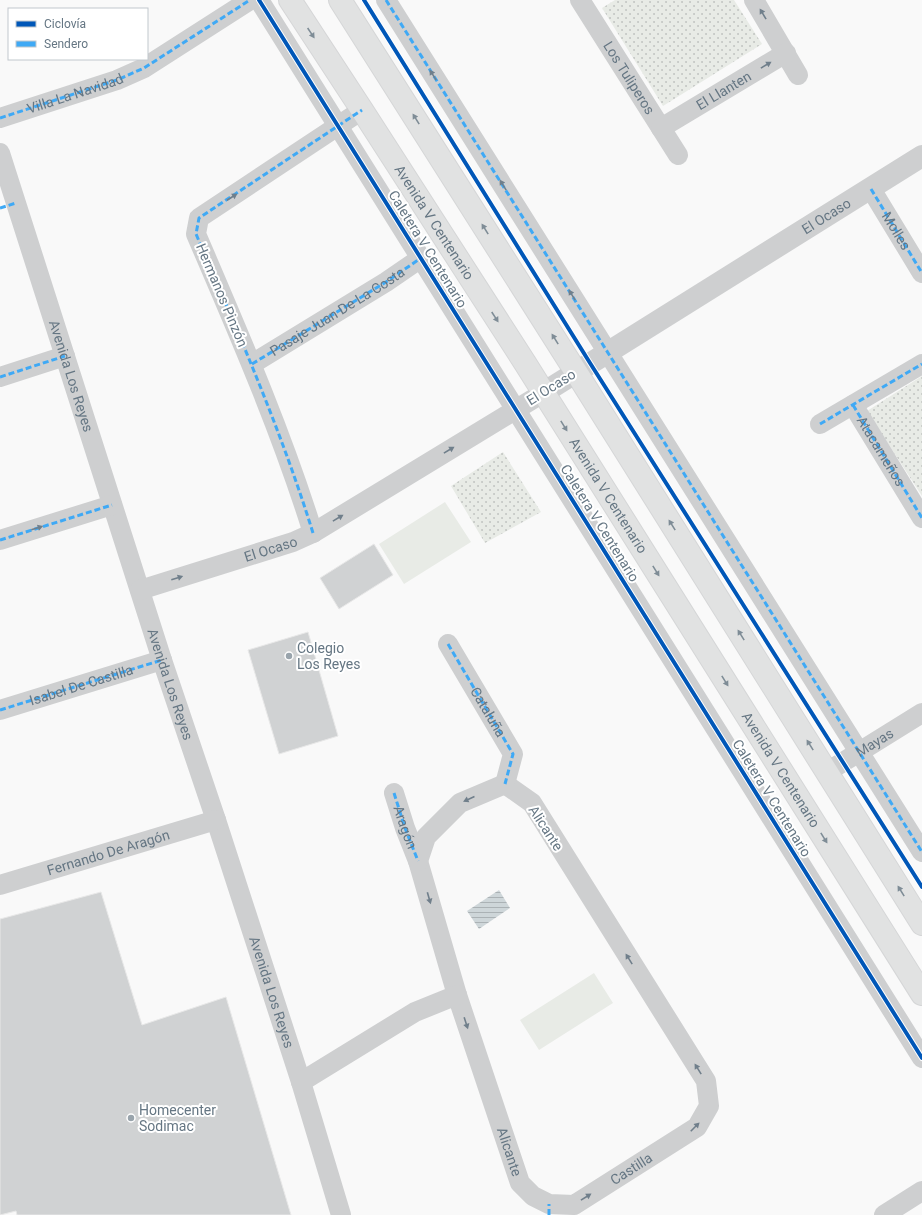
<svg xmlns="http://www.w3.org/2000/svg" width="922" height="1215" viewBox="0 0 922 1215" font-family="Roboto,sans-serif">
<defs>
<pattern id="grass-dots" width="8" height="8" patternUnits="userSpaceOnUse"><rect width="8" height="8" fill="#e8ebe6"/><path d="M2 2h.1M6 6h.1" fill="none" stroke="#c0c3c0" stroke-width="1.8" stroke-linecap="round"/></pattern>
<pattern id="water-rules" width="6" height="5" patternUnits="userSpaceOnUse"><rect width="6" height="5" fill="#ced6d9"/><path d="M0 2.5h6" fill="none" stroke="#abb2b5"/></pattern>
</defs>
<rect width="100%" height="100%" fill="#f9f9f9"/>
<!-- grass -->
<path fill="url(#grass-dots)" d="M615,0H734L762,44L663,106L602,8Z
M922,376V496L867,411Z
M503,452L541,512L485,543L451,486Z"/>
<!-- pitch -->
<path fill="#e8ebe6" d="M445,502L471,542L404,584L379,544Z
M594,973L613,1003L539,1050L520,1020Z"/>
<!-- water -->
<path fill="url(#water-rules)" d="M499,890L510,908L479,929L467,911Z"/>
<!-- building -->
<path fill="#d0d2d3" stroke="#e8e8e8" d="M374,544L393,575L339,609L320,578Z
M308,632L338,736L279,754L248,650Z
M101,892L142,1025L226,997L291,1215H17L16,1211L0,1215V919Z"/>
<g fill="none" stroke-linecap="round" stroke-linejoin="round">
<defs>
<g id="secondary">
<path id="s10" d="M290,0L362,110L525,363L922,994"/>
<path d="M340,0L576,372L922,924"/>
</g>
</defs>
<!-- secondary casing -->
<use href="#secondary" stroke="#d5d6d7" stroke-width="24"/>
<!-- minor -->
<g stroke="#cecfd0" stroke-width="20">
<path d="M259,0L922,1058"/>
<path d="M386,0L922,852"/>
<path id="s1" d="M580,0L678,155"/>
<path d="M754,0L798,75"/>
<path d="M0,118L117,80L144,68L250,0"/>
<path id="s2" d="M661,128L786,53"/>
<path id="s3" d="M0,153L162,660L216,820L301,1082L341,1215"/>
<path d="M871,189L922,273"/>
<path d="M252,364L386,282L421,258"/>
<path d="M0,377L65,356"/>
<path d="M853,405L922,518"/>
<path d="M820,424L922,364"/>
<path d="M313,533C281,430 238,332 196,234L199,218L362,110"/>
<path d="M0,540L112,505"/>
<path id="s4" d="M140,590L293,542L313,533L543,393"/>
<path id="s5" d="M448,644L513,754L505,784"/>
<path d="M0,710L162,660"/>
<path id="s6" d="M827,772L922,713"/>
<path id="s7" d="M394,793L405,828L418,861L457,995L520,1183L533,1196L549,1204L574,1205L697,1127L709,1106L706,1081L532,803L505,784"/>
<path d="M418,861L426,837L460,803L505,784"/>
<path id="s8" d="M0,885L216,820"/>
<path d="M301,1082L415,1012L457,995"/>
<path d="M884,1215L922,1191"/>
</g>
<!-- tertiary -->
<path stroke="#cecfd0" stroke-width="22" id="s9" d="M543,393L922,156"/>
<!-- secondary -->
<use href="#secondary" stroke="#e1e2e2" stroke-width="22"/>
<!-- quiet -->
<g stroke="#3fa9f5" stroke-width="3" stroke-dasharray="6 3" stroke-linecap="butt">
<path d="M386,0L922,852"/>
<path id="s11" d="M0,118L117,80L144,68L250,0"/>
<path id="s12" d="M871,189L922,273"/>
<path d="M0,208L16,203"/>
<path id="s13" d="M252,364L386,282L421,258"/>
<path d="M0,377L65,356"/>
<path id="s14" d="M853,405L922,518"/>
<path d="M820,424L922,364"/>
<path d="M313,533C281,430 238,332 196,234L199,218L362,110"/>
<path d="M0,540L112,505"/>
<path d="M448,644L513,754L505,784"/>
<path id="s15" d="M0,710L162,660"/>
<path id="s16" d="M394,793L405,828L418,861"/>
<path d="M549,1215V1204"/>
</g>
<defs>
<path id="cycleway" d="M259,0L922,1058
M364,0L590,363L922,887"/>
</defs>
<!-- cycleway casing -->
<use href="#cycleway" stroke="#fff" stroke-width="6"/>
<!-- cycleway -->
<use href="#cycleway" stroke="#0057b8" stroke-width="4"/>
</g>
<!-- one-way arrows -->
<defs><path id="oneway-solid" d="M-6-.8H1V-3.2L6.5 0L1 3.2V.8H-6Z"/></defs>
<g fill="#707f8b">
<use href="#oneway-solid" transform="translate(763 14) rotate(-121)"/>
<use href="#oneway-solid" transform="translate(766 65) rotate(-31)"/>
<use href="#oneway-solid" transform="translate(433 75) rotate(-122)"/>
<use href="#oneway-solid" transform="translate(503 185) rotate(-122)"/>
<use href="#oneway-solid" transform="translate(232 197) rotate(-33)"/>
<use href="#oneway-solid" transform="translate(572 295) rotate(-122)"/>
<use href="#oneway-solid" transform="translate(449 450) rotate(-31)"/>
<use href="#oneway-solid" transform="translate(338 518) rotate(-31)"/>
<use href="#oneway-solid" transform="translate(37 528) rotate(-18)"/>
<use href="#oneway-solid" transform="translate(177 578) rotate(-18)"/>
<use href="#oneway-solid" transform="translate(469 799) rotate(156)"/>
<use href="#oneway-solid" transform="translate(429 898) rotate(74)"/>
<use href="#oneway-solid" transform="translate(629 959) rotate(-122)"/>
<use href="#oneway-solid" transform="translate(466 1023) rotate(72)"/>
<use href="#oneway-solid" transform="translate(698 1069) rotate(-122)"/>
<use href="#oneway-solid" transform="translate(695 1127) rotate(-45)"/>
<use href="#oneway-solid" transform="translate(586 1197) rotate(-32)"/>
</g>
<g fill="#7e8c96">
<use href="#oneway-solid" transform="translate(311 33) rotate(56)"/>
<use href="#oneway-solid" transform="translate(416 119) rotate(-122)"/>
<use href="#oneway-solid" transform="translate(485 229) rotate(-122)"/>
<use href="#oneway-solid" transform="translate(495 317) rotate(57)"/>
<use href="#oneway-solid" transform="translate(555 339) rotate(-122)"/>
<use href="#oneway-solid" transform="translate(564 426) rotate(58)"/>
<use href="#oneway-solid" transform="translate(672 525) rotate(-122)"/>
<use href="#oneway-solid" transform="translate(656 571) rotate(58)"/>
<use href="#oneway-solid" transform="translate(741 635) rotate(-122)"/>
<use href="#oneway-solid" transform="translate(725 681) rotate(58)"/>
<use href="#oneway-solid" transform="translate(810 745) rotate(-122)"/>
<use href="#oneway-solid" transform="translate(824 838) rotate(58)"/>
<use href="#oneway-solid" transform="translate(901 891) rotate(-122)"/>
</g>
<!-- markers -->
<g fill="#99a4ac" stroke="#fff" stroke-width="1.5">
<circle cx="289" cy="656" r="4"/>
<circle cx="131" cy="1118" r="4"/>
</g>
<g text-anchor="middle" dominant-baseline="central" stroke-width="4" stroke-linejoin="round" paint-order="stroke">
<!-- street labels -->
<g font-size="14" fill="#657683" stroke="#fff">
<text stroke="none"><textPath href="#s1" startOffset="92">Los Tuliperos</textPath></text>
<text stroke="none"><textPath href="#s2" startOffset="73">El Llanten</textPath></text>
<text stroke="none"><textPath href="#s11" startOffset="79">Villa La Navidad</textPath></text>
<text stroke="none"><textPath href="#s9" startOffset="334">El Ocaso</textPath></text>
<text stroke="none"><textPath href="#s10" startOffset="265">Avenida V Centenario</textPath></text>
<text stroke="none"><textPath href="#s12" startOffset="49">Molles</textPath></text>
<text transform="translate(428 249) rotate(58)">Caletera V Centenario</text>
<text transform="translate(222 295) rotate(67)">Hermanos Pinzón</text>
<text stroke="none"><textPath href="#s13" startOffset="100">Pasaje Juan De La Costa</textPath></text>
<text stroke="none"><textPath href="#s3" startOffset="234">Avenida Los Reyes</textPath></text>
<text transform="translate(551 387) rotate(-32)">El Ocaso</text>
<text stroke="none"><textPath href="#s14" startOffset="54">Atacameños</textPath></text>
<text stroke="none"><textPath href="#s10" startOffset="589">Avenida V Centenario</textPath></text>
<text transform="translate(600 523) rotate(58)">Caletera V Centenario</text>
<text stroke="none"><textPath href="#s4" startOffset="137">El Ocaso</textPath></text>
<text stroke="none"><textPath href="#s3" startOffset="558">Avenida Los Reyes</textPath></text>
<text stroke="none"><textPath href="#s15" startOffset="85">Isabel De Castilla</textPath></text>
<text stroke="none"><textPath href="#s5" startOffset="79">Cataluña</textPath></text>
<text stroke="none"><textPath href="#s6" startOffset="56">Mayas</textPath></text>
<text stroke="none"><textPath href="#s10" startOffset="913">Avenida V Centenario</textPath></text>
<text transform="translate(772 798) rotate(58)">Caletera V Centenario</text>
<text stroke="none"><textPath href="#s16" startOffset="36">Aragón</textPath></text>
<text transform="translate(546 828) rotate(57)">Alicante</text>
<text stroke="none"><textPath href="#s8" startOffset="113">Fernando De Aragón</textPath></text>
<text stroke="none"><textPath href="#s3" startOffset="882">Avenida Los Reyes</textPath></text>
<text stroke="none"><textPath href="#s7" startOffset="377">Alicante</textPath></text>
<text stroke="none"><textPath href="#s7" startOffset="539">Castilla</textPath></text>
</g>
<!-- poi labels -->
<g font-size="14" fill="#657683" stroke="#fff" text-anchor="start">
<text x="297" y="648">Colegio<tspan x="297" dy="16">Los Reyes</tspan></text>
<text x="139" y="1110">Homecenter<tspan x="139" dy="16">Sodimac</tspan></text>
</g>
</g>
<!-- legend -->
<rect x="8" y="8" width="140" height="52" fill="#ffffff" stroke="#c1c8cd"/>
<rect x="16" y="21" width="20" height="6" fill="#0057b8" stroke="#c1c8cd"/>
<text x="44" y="28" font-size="12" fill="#657683">Ciclovía</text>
<rect x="16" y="41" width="20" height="6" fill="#3fa9f5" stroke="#c1c8cd"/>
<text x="44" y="48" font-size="12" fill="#657683">Sendero</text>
</svg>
